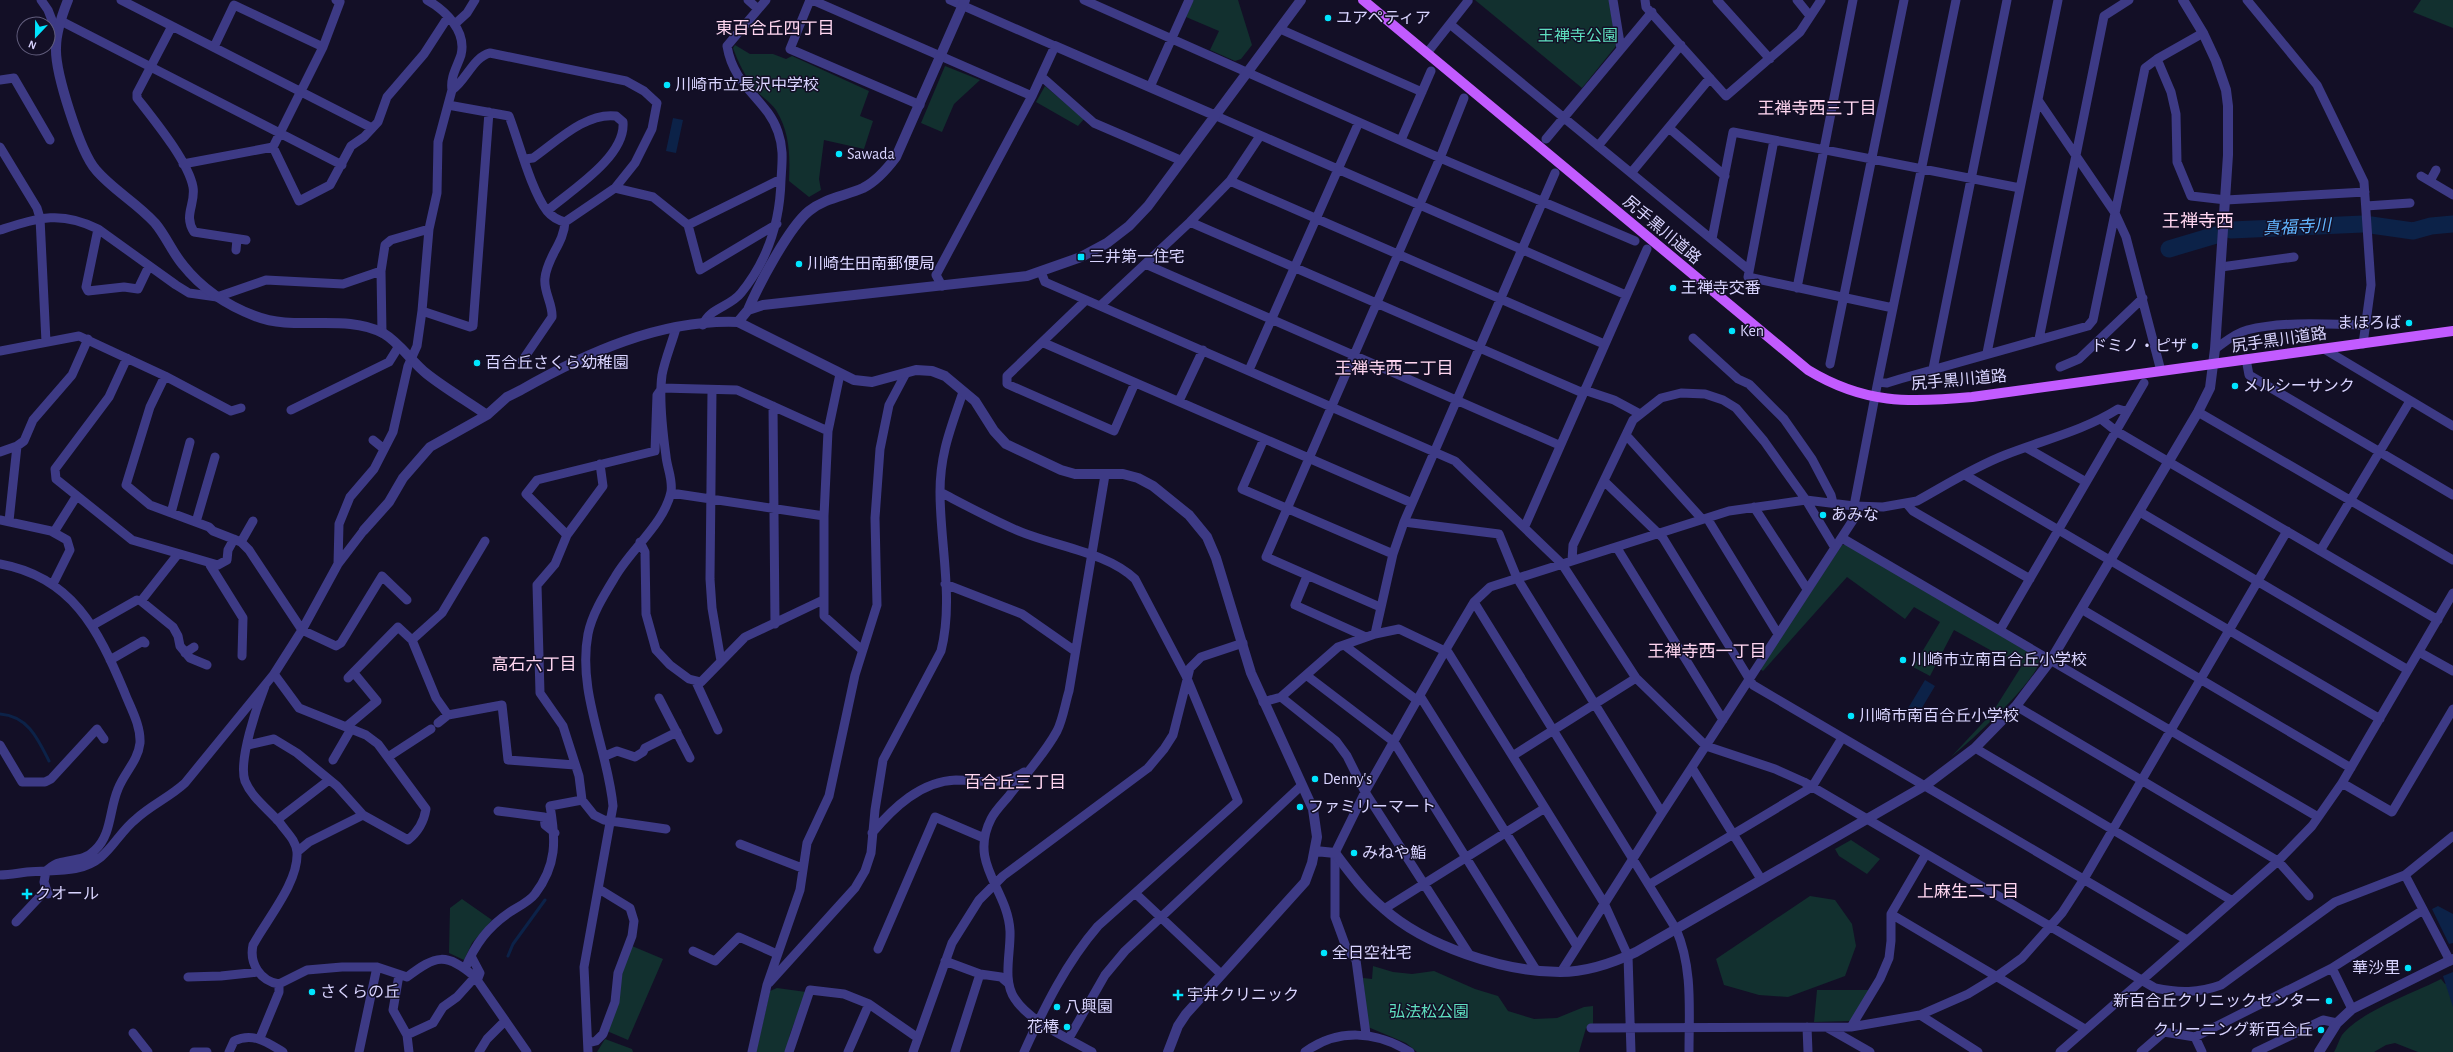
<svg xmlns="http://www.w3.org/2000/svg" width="2453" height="1052" viewBox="0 0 2453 1052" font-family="'Alegreya Sans','Noto Sans JP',sans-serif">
<rect width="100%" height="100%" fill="#130f26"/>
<!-- green -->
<path fill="#12302f" d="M1193,0H1238L1252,45L1241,59L1235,61L1210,50L1219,31L1186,17Z
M1475,0H1609L1616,46L1582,88Z
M2421,0H2453V28L2413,12Z
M735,45L750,54H773L786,59L792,56L869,91L860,116L873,121L864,149L824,140L819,179L821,190L809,197L789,181C790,155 790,133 776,110C771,102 760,96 754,88C745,76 738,62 733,48Z
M945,66L980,80L954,104L942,132L921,123Z
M1045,86L1084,119L1078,126L1036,102Z
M1842,545H1848L2040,658C2041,678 1968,744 1951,757L1992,713L2021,667L1954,630L1930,676L1913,667L1940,622L1914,607L1905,619L1847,577L1763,671L1760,669Z
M1851,840L1880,859L1867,874L1839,856L1835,849Z
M1810,896L1835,900L1852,924L1856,946L1845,976L1788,997L1759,995L1724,985L1716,959Z
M462,899L492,920L472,943L464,960L449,953L450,908Z
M632,946L663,959L628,1040L607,1031L622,972Z
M1373,966L1393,972L1412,974L1434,971L1475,989L1498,996L1508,1011L1534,1019L1557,1018L1584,1007L1593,1006V1026L1586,1028L1579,1052H1417L1406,1043L1368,1027L1363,978L1372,979Z
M2441,979L2445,984L2453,981V1052H2418L2395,1043L2386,1045L2374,1052H2334C2337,1047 2339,1040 2342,1035C2361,1011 2414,993 2441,979Z
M777,988L806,992L790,1034L786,1052H756L770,991Z
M1817,990H1870L1850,1021L1814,1022Z
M605,1039L632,1049L633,1052H597Z"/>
<!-- water -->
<path fill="#0c2248" d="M673,118L683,120L676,153L666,151Z
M1925,680L1935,686L1917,716L1907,710Z
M2438,906L2453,914V943L2449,944L2432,909Z
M2453,972V1007L2443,976Z"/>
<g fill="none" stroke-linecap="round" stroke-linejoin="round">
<!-- stream -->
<path stroke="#0c2248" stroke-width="3" d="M0,714C28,716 38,739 49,761
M508,956L513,944L545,900"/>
<!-- river -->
<path stroke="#0c2248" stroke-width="17" d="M2371,225L2413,231L2431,226L2453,224
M2231,230L2363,224
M2169,249L2216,235"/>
<!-- minor -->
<path stroke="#3d3a85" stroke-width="9" d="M41,0L48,10L57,33
M121,0L372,128
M336,0L340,2L323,47L273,147L299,201L330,185L351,146L364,137L378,122L387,97L424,54L448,17
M748,0L758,9
M810,0L790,49L920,105
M812,0L1032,96
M1084,0L1440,158L1635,241
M1613,0L1621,49
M1645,0L1646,7L1726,96L1800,32L1821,0
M1717,0L1770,59
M1797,0L1810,16
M2247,0L2317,85L2364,182L2371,285L2363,344
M61,21L342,165
M455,24L467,13L475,0
M1451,25L1749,270
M172,26L137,93V98C154,120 188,161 193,187C196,204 183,215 194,232L246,240
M1280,29L1422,92
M214,47L234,5L323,47
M1427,53L1468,1L1467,0
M2157,59L2203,33
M1042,77L1094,123L1180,160
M0,80L14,78L50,140
M1150,87L1189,0
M2038,100L2115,213L2126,237L2161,371
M448,105L509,116C519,142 531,190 547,211C552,217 557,220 565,222L615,188L635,163L652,129L657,103L644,91L626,81L490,53C473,57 466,81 452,90
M1214,115L1626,295
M1669,128L1725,176
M1546,139L1652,12
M1401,140L1431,71
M1774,140L1748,277L1893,308
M1598,146L1681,45
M0,147L37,208L40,218L46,342
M525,159L533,158C556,142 586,112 616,116L623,122C626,157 570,191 547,211
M183,164L273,147
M1631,173L1710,78
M2421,176L2453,195
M1230,181L1604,344
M2430,181L2436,170
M615,188L653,197L688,225L700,270L777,224
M2366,206L2410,203
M1190,222L1583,393
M688,225L781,179
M98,229L86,287L88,291L124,287L138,289L149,266
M0,230C38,218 60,210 98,229L176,285L189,293L217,297L266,280L343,284L381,271
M1712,239L1733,132L2020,188
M236,250L237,239
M1145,264L1559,445
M2221,267L2294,257
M1041,272L1045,282L1455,461L1562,564L1636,678L1706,746L1775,769L1804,782L2155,988C2179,993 2199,993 2221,985L2335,902L2405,875L2453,836
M942,286L936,275L1032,96L1055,46L950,0
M1797,288L1853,0
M1086,300L1007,376V384L1114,431L1135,383
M1100,306L1190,222L1230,181L1260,136
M422,311L470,327L473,326L489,112
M703,325C709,308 730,307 741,293C768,260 780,221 781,180C782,162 784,149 778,132C767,99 734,88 727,46L766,0
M382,333L381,271L385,245L391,240L429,229
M1693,338L1738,379L1749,384L1784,419L1812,459L1831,495L1833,503
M2039,339L2104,16L2129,0
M1044,343L1412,503
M2215,349C2225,342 2235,333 2247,330C2284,321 2326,324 2364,325
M2324,349L2453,426
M0,351L79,336L165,376L231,411L241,408
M1987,353L2058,0
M127,358L109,397L55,469L56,479L132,540L218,565L227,560L228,550L234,539
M2246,359L2249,375L2453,495
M522,361L552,317C553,304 543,291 545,278C547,257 564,243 565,222
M1830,364L1904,0
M2060,367L2079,359L2143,298
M1933,369L2007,0
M1249,370L1359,122
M840,374L828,431L824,516V616L862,650
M165,376L150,407L126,485L150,505L209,527L213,531L241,542L249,550L302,630L336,646L341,643L382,576L407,600
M1878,382L1887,383L1900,379L2088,326L2093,320L2145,68L2157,59L2171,92L2176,114L2177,162L2191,196L2226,200L2365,192
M712,390L710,579L712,608L721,661
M1584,390L1614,400L1640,414
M1179,401L1203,350
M773,406L775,624
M291,410L389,362L399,346
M2198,412L2453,560
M2101,419L2116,431L2438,620
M1626,435L1702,519
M1264,439L1242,489L1393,554
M373,440L384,449
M2027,448L2086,482
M0,452L17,446
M600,464L603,486L567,535L555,564L537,585L540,693L563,726L579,776L582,800L594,815L604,820L666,829
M1965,475L2380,719
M1604,481L1663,538L1753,685L2187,940
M940,492C965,505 989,518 1014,529C1051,546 1106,551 1135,579L1186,676L1238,801L1098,926C1066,963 1044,1008 1024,1052
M671,493L824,516
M1907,504L1913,511L2030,579
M1754,507L1807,589
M2140,512L2408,670
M171,513L190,442
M1707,518L1778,634
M0,520L51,531L67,540L70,550L53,584
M9,521L17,446L24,441L33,420L72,375L88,339
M196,522L215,457
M1404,522L1499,534L1517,578L1662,813
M1525,526L1647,249
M54,532L76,497
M567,535L526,494L537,480L655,451L657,395L662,388L737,390L828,431
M1842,538L2318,817
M241,542L253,521
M640,542L645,552L646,614L656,650L670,665L689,679L701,682L745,637L823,600
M1617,548L1723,720
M2320,551L2410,401
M1572,560L1573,545L1633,420L1661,398L1681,393L1705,394L1723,400L1736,408L1764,441L1806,500L1835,548
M0,564C72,577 98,629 124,691C130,707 141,725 140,743C138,761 124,773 118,789C109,810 112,834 95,850C85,861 71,859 59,863C54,864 50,868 46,871L44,882L48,894
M338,564L339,524L350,497L374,469L393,432L408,366L417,346L422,311L429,229L437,193L438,142L452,90C450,77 457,67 461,55C467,31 445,10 427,0
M210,565L243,618L242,656
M1307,576L1295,605L1366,637
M945,584L1022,614L1075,651
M141,601L173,627L178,636L180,646L190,658L207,665
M1474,602L1676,929C1693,968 1689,1010 1689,1052
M1380,607L1266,557L1440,158L1464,98
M2083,610L2351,768
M93,625L137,600L141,601L178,554
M2000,630L2144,383
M1375,634L1393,554L1404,522L1555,173
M1344,645L1418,701
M1446,649L1604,903L1628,956L1631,1052
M2419,652L2453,671
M185,653L194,647
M110,660L143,641L145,643
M1306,675L1394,742L1536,970
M348,678L398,627L412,640
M696,682L718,730
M265,686C257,706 238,761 245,781C252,798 268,809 280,823C286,832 296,840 297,852C299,882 267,919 253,945C249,963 260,981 279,984L307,970L342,967H377L407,977C436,955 446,952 475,977L527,1052
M1420,696L1577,946
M1281,697L1336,741L1347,756L1365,792L1469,954
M659,698L690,758
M1263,702L1281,697L1338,647L1375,634L1399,629L1445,651
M2016,706L2278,861L2309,896
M448,715L436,698L412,640L442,613L485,541
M438,723L448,715L502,705L508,760L575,765
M346,727L377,701L354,673
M0,745L22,782H45L51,779L97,729L104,739
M248,745L274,739L297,753L337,786L363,815L408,840C418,832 424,821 426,809L378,744L366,735L299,708L274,674
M1975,748L2231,900
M1514,755L1636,678
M605,756L617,751L635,757L643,752L645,748L677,732
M388,757L431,729
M333,760L351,729
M1692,768L1761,879
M2342,783L2392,812L2453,709
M498,811L544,817L545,825L555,833
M277,820L329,780
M872,833C893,808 921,781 956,780C982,780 1001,787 1024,772
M740,844L802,868
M297,852L309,842L363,815
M0,875C10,875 18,873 27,872C52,869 79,875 101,857C114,846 122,830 136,819C151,805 170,797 185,783L274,674L302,630L338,564L364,530
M2405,875L2450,961
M1650,884L1812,787L1842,738
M1135,893L1221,974
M1384,909L1545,808
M1891,914L2085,1029
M16,922L46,890
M878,949L935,817L984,838
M693,951L715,961L739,937L777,954
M471,956L480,973L477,981
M945,961L980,974L1001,977L1008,983
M2332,968L2352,1009
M465,969C475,944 488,927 510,912C518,907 530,901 535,894C557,865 556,840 550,806L582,800
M1561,972L1662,813L1855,517L1854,506L1877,386L1956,0
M399,975L393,1010L407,1035L409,1052
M188,977L221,976L258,972
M769,983L855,888L865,871L871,853L875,810L883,760L941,651C954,600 940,544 940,492C940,453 951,428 963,392
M1920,1015L1978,1052
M1807,1027L1808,1052
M1851,1027L1880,979L1889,958L1891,941V914L1926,854
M1591,1028L1851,1027L1920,1015L1968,994L1996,977L2022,958L2062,913L2084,879L2287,531
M1828,1028L1870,1052
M133,1033L148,1052
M1366,1034L1356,960L1346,947L1335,917V853L1365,792L1445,651L1474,602L1490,587L1729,511L1806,500L1854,506L1883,507L1917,501C1946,485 1974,467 2005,455C2043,440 2083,431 2118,409L2125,411L2129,409
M407,1035L433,1023L443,1007L457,997L475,977
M2195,1037L2202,1052
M260,1038L279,992V984
M1069,1038L1105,975L1125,951L1302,785
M588,1043L596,1041L603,1034L615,1002L618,973L632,936L634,921L630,908L599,889
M194,1052H207
M229,1052L234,1041C253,1032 267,1042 283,1052
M359,1052L377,967
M479,1052L487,1039L505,1021
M588,1052L584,967L613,806C608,750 577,692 588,634C592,614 604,595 615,577C631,549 664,524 671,492C673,479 667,468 666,456C663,434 659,396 662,375C665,359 672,343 676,328
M752,1052L767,985L800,890L807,843L829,796L855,675L877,605L875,518L880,449L889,405L906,373
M789,1052L810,990L844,994L869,1004L918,1038
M848,1052L869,1004
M913,1052L952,943L979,900L1003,876L1148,768L1164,749L1173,735L1190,668L1201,657L1243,643
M955,1052L980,974
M1092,1052C1068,1038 1030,1022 1015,999C1002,981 1011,952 1010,931C1008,889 968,864 991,819C995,811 1002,804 1008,797C1024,776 1044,755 1057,731C1063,719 1065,704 1069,691L1105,475
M1305,1052C1338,1028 1376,1031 1410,1052
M2060,1052L2278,861L2312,826L2342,783L2453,593
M2141,1052L2164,1032L2195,1037L2332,968L2423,910
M2256,1052L2323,1020L2337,1023"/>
<!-- tertiary -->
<path stroke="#3d3a85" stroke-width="10" d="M68,0C62,15 56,32 56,48C55,72 80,152 96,170C113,190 137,203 155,223C166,236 172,252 183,265C202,289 226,305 255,316C295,332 344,313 383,333C400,343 411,361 427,374C446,389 467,401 487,415
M1055,46L1214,115
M748,310C758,286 789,227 809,211C825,198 845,196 863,188C877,181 887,169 896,157L965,0
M738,322L748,310L763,305L1027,276L1081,257L1107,243L1129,226L1148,206L1301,0
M364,530L389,502L403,478L430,447L487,415L507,397L521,390C586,353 661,319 738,322L854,380L872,382L916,370L932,371L945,376L975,401L994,431L1006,444L1061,470L1075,474H1123L1138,478L1153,486L1189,515L1207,537L1216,558L1251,673L1313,809L1317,837L1312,863L1305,882L1186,1014L1178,1026L1168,1052
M1315,851L1335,853C1350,873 1364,892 1383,908C1425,946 1504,972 1560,972C1587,972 1613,963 1636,952L1926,785L1975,748L2016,706L2051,660L2198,412L2210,388L2215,349L2228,155V106L2226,90L2216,61L2203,33L2183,0
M2319,1052L2337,1023L2352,1009L2453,959"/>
<!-- primary -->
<path stroke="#c25bff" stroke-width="10" d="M1363,0L1808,370C1864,404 1909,403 1972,397L2453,331"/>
</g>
<!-- markers -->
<g fill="#00e5ff" stroke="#130f26" stroke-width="1.5">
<circle cx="1328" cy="18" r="4"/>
<circle cx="667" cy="85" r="4"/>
<circle cx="839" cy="154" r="4"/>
<rect x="1077" y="253" width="8" height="8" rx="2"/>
<circle cx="799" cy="264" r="4"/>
<circle cx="1673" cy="288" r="4"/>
<circle cx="2409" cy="323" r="4"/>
<circle cx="1732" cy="331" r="4"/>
<circle cx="2195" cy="346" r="4"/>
<circle cx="477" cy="363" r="4"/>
<circle cx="2235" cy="386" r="4"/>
<circle cx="1823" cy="515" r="4"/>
<circle cx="1903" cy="660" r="4"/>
<circle cx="1851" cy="716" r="4"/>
<circle cx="1315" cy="779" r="4"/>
<circle cx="1300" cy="807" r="4"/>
<circle cx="1354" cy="853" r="4"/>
<path d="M25 888h4v4h4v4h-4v4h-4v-4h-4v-4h4z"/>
<circle cx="1324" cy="953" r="4"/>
<circle cx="2408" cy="968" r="4"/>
<circle cx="312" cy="992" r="4"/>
<path d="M1176 989h4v4h4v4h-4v4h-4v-4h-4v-4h4z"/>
<circle cx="2329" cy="1001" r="4"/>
<circle cx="1057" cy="1007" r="4"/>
<circle cx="1067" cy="1027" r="4"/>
<circle cx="2321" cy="1030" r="4"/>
</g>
<g text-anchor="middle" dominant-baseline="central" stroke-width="3" stroke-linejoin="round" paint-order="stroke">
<!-- poi labels -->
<g font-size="16" fill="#d9d4ff" stroke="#130f26" text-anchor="start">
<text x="1336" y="18">ユアペティア</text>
<text x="675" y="85">川崎市立長沢中学校</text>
<text x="847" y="154">Sawada</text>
<text x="1089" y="257">三井第一住宅</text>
<text x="807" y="264">川崎生田南郵便局</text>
<text x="1681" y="288">王禅寺交番</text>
<text x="2401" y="323" text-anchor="end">まほろば</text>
<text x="1740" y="331">Ken</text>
<text x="2187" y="346" text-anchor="end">ドミノ・ピザ</text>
<text x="485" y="363">百合丘さくら幼稚園</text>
<text x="2243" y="386">メルシーサンク</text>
<text x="1831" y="515">あみな</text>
<text x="1911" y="660">川崎市立南百合丘小学校</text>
<text x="1859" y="716">川崎市南百合丘小学校</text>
<text x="1323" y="779">Denny's</text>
<text x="1308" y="807">ファミリーマート</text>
<text x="1362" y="853">みねや鮨</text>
<text x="35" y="894">クオール</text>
<text x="1332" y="953">全日空社宅</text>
<text x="2400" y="968" text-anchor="end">華沙里</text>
<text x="320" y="992">さくらの丘</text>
<text x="1187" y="995">宇井クリニック</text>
<text x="2321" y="1001" text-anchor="end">新百合丘クリニックセンター</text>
<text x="1065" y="1007">八興園</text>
<text x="1059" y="1027" text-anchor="end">花椿</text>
<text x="2313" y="1030" text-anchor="end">クリーニング新百合丘</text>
</g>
<!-- park labels -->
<g font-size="16" fill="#5fe0c0" stroke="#130f26">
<text x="1578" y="36">王禅寺公園</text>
<text x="1429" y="1012">弘法松公園</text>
</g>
<!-- street labels -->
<g font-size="16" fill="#d9d4ff" stroke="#130f26">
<text transform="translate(1662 230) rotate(40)">尻手黒川道路</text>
<text transform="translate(2279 340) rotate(-8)">尻手黒川道路</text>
<text transform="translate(1959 380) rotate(-5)">尻手黒川道路</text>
</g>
<!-- neighbourhood labels -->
<g font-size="17" fill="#ffd6f0" stroke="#130f26">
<text x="775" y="28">東百合丘四丁目</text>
<text x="1817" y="108">王禅寺西三丁目</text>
<text x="1394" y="368">王禅寺西二丁目</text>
<text x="1707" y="651">王禅寺西一丁目</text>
<text x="534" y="664">高石六丁目</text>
<text x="1015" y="782">百合丘三丁目</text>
<text x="1968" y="891">上麻生二丁目</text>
</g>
<!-- water labels -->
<g font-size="17" font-style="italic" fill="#62b6ff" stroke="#130f26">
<text transform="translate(2297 227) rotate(-3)">真福寺川</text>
</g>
<!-- quarter labels -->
<g font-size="18" fill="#ffd6f0" stroke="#130f26">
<text x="2198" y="222">王禅寺西</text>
</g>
</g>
<!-- north arrow -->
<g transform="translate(36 36) rotate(202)"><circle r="19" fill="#130f26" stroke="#625e7d"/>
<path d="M0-3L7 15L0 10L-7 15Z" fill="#00e5ff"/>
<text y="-6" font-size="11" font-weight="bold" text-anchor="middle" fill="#d9d4ff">N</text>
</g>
</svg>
